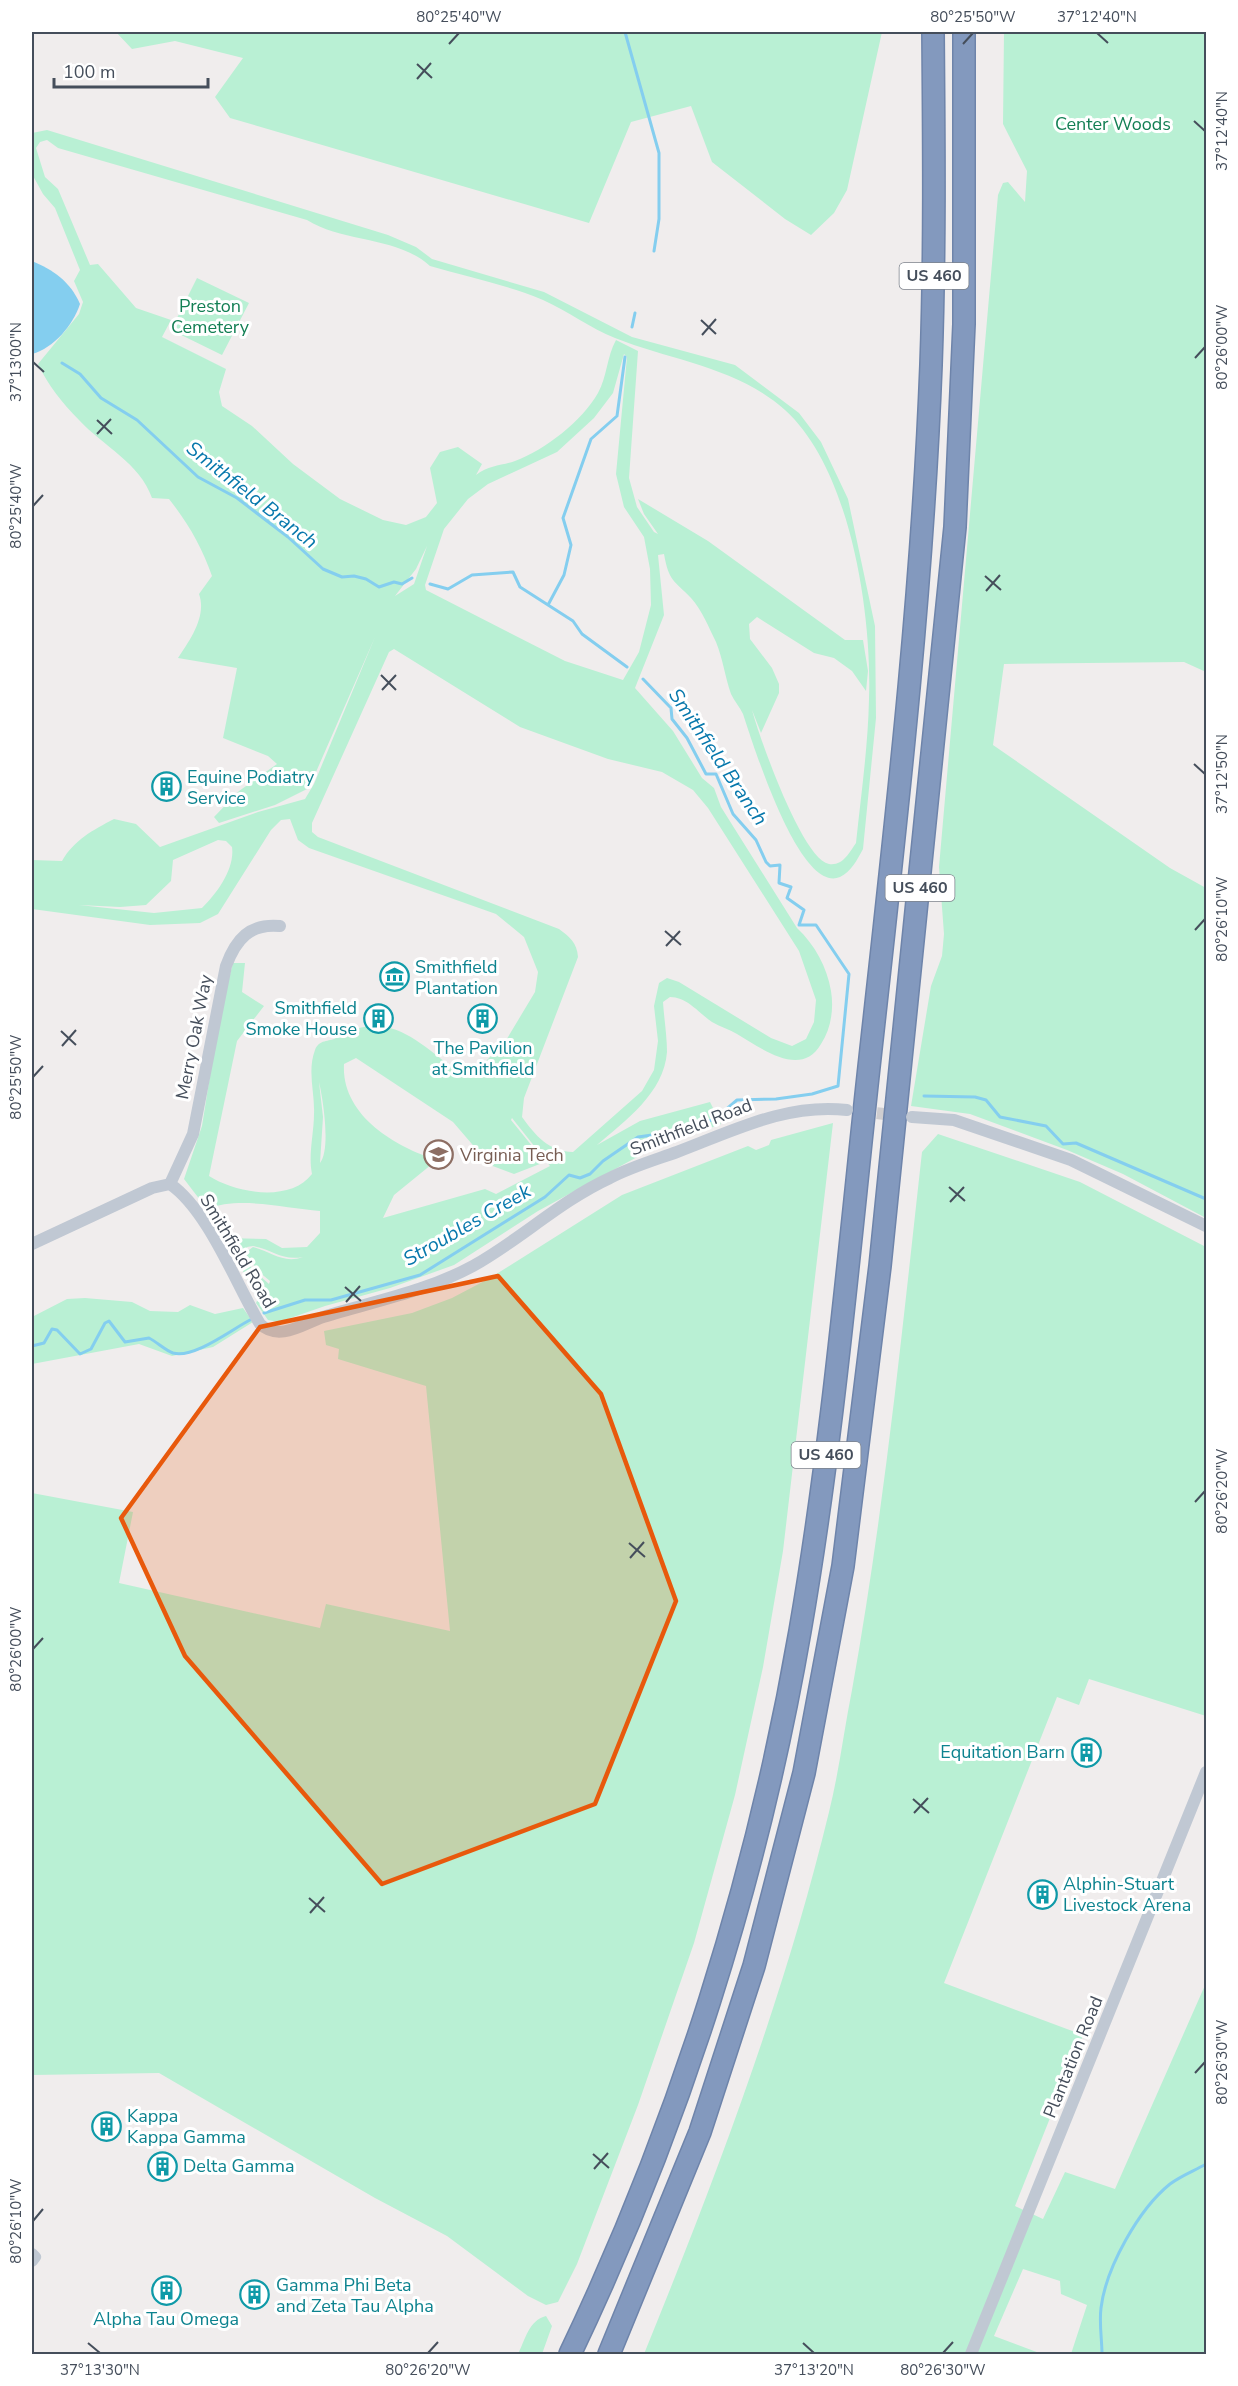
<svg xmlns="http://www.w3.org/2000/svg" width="1238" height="2386" viewBox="0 0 1238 2386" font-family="'Nunito Sans',sans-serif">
<rect width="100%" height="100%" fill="#f0eded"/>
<!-- green -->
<path fill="#b9f0d4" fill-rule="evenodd" d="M116,32H882L847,190L834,213L811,235L785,219L712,162L691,106L631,122L589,223L230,118L215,97L243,58L175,41L132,49Z
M1004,32H1206V672L1184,662L1004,664L993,745L1170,868L1206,888V1218L1123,1174L1067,1150L970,1114L911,1106L931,986L942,956L944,934L939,867L998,195L1003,183L1008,182L1025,202L1027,171L1003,124Z
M47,130L388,235L416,247L432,259L544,292L632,337L735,365L799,413L821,442L848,499L875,626L876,718L863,849C857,860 851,872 840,877C799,895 752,740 743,714C740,707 734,701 731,694C725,677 723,659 716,642C709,628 702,610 691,598C674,580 669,582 664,554L658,555L664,615L635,688L673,731L702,778L714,788L721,807L797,928C815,945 827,967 831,991C834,1009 831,1029 821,1044C801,1079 761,1048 737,1034C729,1029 720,1027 712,1022C699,1013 687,997 670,997L663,1002C664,1018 667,1036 667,1052C664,1093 625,1121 597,1145L640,1121L710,1102L721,1124L650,1150L538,1211L454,1265L390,1288L325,1306L279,1322L268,1320L256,1303L258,1299L225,1238L266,1239L282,1248L307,1247L320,1233V1211C285,1208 239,1196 207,1209L184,1179L202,1126L220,1013L233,963H245L242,992L264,1006L237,1041L209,1176C236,1193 290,1203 312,1174C308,1155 314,1133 314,1114C315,1093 307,1071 315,1050C319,1039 329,1042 336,1038C387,1008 416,1040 454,1069L479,1068L505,1042L535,992L538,972L524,937L496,914L309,848L298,840L290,819L281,820L271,830L218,914L200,923L150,925L32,909V860L62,861C74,840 93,830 114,819L136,824L160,847L258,812L305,799L314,784L375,637L309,788L275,805L219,823L214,817L239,791L277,764L268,756L223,738L237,668L178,658C190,640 207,616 199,594L212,576C202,547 188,523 169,499L152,498C140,463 103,446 79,420C62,403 48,385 38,364L79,314L83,302L74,281L80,270L55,208L43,194L32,174V133ZM47,140L58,148L307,220C344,243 397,236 430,266C467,277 508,285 543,300C568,311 590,328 615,338C673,361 737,367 785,410C851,470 872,614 869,699C868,747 861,795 856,843C849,853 843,866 829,864C802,859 759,736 752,710L761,733L779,693V684L772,668L750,639L749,624L757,617L814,653L834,658L852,671L866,691L868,671L863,640H845L708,541L638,499L644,514L658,534L654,532L637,507L629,478L638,351L616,340C607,356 607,377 598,393C582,421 545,450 515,461C501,466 489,465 476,475L482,464L458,447L440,452L430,468L437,503L426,517L406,525L383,520L340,499L293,464L252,426L222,406L219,392L226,369L162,337L171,320L136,308L98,264L90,265L58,189L45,177L36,148L40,142ZM624,354L627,357L616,474L624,507L644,537L650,569L651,605L639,652L623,680L565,661L426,590L425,585L444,529L468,499L488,484L557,452L594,418L613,393ZM427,546L414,584L395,596L416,569ZM394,649L520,727L608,759L662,772L693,790L708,808L799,951L816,1000L814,1022L806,1039L792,1046L771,1038L679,982L667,978L659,983L654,1006L658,1041L654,1070L642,1091L573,1152C548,1151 536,1136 522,1117L524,1098L578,957C577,943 570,937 559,929L318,837L312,832V823L389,652ZM218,840L226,841L232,847C235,869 217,893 202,908L154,913L79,905L120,907L146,905L171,881L173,860ZM356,1058L453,1122L490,1165L514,1174L545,1162L511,1120L512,1118L550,1166L496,1194L485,1189L383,1218L394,1195L437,1160C395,1147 341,1115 344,1064ZM319,1082C323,1099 331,1149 320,1163L323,1117ZM253,1246C274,1250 282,1261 303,1257C283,1264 272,1252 253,1247L245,1253L258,1271L270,1281L269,1284L252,1269L243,1253L247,1247Z
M197,278L249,303L222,355L171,330Z
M833,1123L783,1551L763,1667L735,1795L694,1943L638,2105L577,2264L558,2302L546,2305L528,2296L447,2236L375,2198L159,2073L32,2075V1493L133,1512L119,1583L320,1628L326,1604L450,1631L426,1386L338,1359L339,1349L326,1345L324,1331L412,1313L452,1298L490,1278L622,1195L748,1146L756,1150L769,1145L771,1140Z
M938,1134L1080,1182L1206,1247V1716L1089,1679L1079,1705L1057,1697L944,1983L1083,2035L1015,2206L1043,2219L1065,2172L1115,2189L1206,1983V2354H1071L1087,2305L1061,2294L1060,2281L1023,2269L994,2336L1042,2354H644C716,2177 784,1998 829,1812C839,1772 844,1730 852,1690C884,1512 902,1332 922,1152Z
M85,1298L132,1302L150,1311L178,1312L190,1305L215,1314L243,1308L253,1322L213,1347L172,1356L139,1344L32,1364V1317L67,1299Z
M546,2316L552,2326L542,2354H518C525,2340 529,2320 546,2316Z"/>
<!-- water -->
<path fill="#84ceef" d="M32,261C53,270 70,281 80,304C73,325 54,348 32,354Z"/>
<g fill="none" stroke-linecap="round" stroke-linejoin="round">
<!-- stream -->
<path stroke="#84ceef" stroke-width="3" d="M625,32L659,153V219L654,251
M632,327L635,313
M62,363L80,374L101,398L137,420L198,477L237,498L288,537L323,569L342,577L354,576L366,579L379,587L394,582L402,584L412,578
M430,584L448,589L472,575L513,572L520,587L573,621L582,634L627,667
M548,605L564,575L571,545L563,518L591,439L617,416L625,357
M924,1096L975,1097L986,1100L1000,1117L1046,1126L1063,1144L1076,1143L1206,1199
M264,1313L305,1300H331L420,1275L545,1197L569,1175L580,1178L590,1174L603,1161L638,1137L666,1133L692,1123L714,1120L737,1100L776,1099L812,1094L838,1086L849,974L816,925H799L804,910L787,898L791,887L779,883L780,865L770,866L766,862L756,840L733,814L716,774H706L687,738L672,719L671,708L643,679
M32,1346L44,1343L52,1329L57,1330L80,1354L91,1349L105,1323L109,1321L125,1342L149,1338C157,1342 165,1350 173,1353C194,1359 232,1329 250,1320
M1102,2354C1102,2340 1099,2323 1101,2308C1106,2267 1139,2209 1170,2184C1182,2175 1194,2171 1206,2164"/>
<!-- street-tunnel -->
<path stroke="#cecdd0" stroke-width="12" stroke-dasharray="12 6" stroke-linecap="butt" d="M859,1111L901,1116"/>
<defs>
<path id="highway" d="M570,2354C679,2126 757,1880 800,1631C832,1447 848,1261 868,1076C894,839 922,603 931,365C935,254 934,143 933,32
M609,2354L700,2132L754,1966L804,1773L843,1566L880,1266L955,527L964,324V32"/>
</defs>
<!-- highway casing -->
<use href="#highway" stroke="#6e84aa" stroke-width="24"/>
<!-- street -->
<path stroke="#c0c8d3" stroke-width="12" d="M912,1117L954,1120L1071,1160L1206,1226
M170,1184L193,1134L226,966C236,939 250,923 280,926
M32,1244L152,1188L170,1184C208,1210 236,1284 260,1324C279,1342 303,1324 323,1317C374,1301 425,1292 473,1266C520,1240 560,1201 610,1178C631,1167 655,1160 677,1152C733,1131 786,1103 847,1110
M32,2254L35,2257L32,2261
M971,2354L1206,1772"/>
<!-- highway -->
<use href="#highway" stroke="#8399be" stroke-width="21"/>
</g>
<!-- marked area -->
<path fill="#e8590c" fill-opacity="0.2" stroke="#e8590c" stroke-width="4.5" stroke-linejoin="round" d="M498,1276L601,1394L676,1601L595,1804L382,1884L185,1656L121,1518L260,1327Z"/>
<!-- ticks -->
<path fill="none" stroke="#454e5b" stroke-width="2" d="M1097,33L1108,43M449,44L459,33M963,44L973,33M417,64L432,78M417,79L431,63M1194,121L1205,131M701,320L716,334M702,335L716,319M1195,358L1205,347M33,362L44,372M97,420L112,434M97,434L111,419M33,506L43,495M985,576L1001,590M986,591L1000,575M381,675L396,690M382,690L396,675M1194,764L1205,774M1195,930L1205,919M665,931L681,945M666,946L680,931M61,1031L76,1045M62,1046L76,1030M33,1077L43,1066M949,1187L965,1201M950,1202L964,1187M345,1287L361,1301M346,1302L360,1286M1195,1502L1205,1491M629,1543L645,1557M630,1558L644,1542M33,1649L43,1638M913,1799L929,1813M914,1813L928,1798M309,1898L325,1912M310,1913L324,1897M1195,2073L1205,2062M593,2154L609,2168M594,2169L608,2153M33,2221L43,2209M88,2343L100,2353M803,2343L814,2353M428,2353L438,2342M943,2353L953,2342"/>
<!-- icons -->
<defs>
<symbol id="building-ring" viewBox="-11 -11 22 22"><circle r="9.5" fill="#fff" stroke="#0f9aa8" stroke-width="1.5"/><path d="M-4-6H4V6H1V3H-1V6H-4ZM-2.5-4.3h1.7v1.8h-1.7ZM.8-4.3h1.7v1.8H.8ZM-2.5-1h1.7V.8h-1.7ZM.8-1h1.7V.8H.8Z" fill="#0f9aa8"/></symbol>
<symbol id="museum-ring" viewBox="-11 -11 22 22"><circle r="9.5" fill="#fff" stroke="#0f9aa8" stroke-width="1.5"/><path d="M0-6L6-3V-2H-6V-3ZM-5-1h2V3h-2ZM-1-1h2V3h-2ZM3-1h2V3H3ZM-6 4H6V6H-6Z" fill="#0f9aa8"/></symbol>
<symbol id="university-ring" viewBox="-11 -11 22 22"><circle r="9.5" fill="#fff" stroke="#8d6e63" stroke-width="1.5"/><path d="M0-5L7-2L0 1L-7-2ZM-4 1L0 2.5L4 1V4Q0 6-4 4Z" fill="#8d6e63"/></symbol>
</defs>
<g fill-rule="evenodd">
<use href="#building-ring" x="150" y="770" width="33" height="33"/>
<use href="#museum-ring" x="378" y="960" width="33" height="33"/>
<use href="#building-ring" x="362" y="1002" width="33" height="33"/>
<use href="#building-ring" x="466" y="1002" width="33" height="33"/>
<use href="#university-ring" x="422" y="1138" width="33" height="33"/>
<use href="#building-ring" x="1070" y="1736" width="33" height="33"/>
<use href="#building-ring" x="1026" y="1878" width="33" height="33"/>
<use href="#building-ring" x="90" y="2110" width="33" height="33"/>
<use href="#building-ring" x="146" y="2150" width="33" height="33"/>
<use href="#building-ring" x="150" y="2274" width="33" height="33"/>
<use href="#building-ring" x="238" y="2278" width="33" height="33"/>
</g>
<g text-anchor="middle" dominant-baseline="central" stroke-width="6" stroke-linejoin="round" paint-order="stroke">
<!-- shield labels -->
<g fill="#fff" stroke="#7d838c" stroke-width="1.5">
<rect x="899.5" y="263" width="69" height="26" rx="4.5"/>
<rect x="885.5" y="875" width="69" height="26" rx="4.5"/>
<rect x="791.5" y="1442" width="69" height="26" rx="4.5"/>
</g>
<g font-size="16" font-weight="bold" fill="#454e5b">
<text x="934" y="276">US 460</text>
<text x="920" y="888">US 460</text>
<text x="826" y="1455">US 460</text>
</g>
<!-- park labels -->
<g font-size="18" fill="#137f54" stroke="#fff">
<text x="1113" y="124">Center Woods</text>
<text x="210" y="306">Preston<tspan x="210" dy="21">Cemetery</tspan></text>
</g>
<!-- culture labels -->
<g font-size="18" fill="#0d838f" stroke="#fff" text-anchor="start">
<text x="187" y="777">Equine Podiatry<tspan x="187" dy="21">Service</tspan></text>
<text x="415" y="967">Smithfield<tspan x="415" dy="21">Plantation</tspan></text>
<text x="357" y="1008" text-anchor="end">Smithfield<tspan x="357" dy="21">Smoke House</tspan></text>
<text x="483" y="1048" text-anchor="middle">The Pavilion<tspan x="483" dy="21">at Smithfield</tspan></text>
<text x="1065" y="1752" text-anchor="end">Equitation Barn</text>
<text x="1063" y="1884">Alphin-Stuart<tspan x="1063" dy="21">Livestock Arena</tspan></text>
<text x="127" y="2116">Kappa<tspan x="127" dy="21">Kappa Gamma</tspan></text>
<text x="183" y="2166">Delta Gamma</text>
<text x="276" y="2285">Gamma Phi Beta<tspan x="276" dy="21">and Zeta Tau Alpha</tspan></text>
<text x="166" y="2319" text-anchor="middle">Alpha Tau Omega</text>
</g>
<!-- street labels -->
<g font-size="18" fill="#454e5b" stroke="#fff">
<text transform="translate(194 1037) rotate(-79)">Merry Oak Way</text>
<text transform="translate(691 1127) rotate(-21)">Smithfield Road</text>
<text transform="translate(238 1251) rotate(59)">Smithfield Road</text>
<text transform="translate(1073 2057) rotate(-68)">Plantation Road</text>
</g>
<!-- education labels -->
<g font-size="18" fill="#785e54" stroke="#fff" text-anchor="start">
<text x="460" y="1155">Virginia Tech</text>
</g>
<!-- water labels -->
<g font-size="20" font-style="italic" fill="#0778ac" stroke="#fff">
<text transform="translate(252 495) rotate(38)">Smithfield Branch</text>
<text transform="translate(718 757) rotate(56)">Smithfield Branch</text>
<text transform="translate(467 1225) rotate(-30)">Stroubles Creek</text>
</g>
</g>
<!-- border -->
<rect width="1238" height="2386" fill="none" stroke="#ffffff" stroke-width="66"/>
<!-- scale -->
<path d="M54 78v9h154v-9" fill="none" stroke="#454e5b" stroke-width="3"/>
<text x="63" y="78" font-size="18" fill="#454e5b" stroke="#ffffff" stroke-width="4.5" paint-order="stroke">100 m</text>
<rect x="33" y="33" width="1172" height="2320" fill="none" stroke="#454e5b" stroke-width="2"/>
<g font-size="15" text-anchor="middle" fill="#454e5b">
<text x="459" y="22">80°25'40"W</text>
<text x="973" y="22">80°25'50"W</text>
<text x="1097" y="22">37°12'40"N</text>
<text transform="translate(1222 131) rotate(-90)" y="5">37°12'40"N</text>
<text transform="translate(1222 347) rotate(-90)" y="5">80°26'00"W</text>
<text transform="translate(16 362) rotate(-90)" y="5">37°13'00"N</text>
<text transform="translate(16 506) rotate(-90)" y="5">80°25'40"W</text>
<text transform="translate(1222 774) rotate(-90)" y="5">37°12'50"N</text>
<text transform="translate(1222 919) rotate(-90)" y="5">80°26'10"W</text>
<text transform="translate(16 1077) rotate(-90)" y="5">80°25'50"W</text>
<text transform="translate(1222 1491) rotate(-90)" y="5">80°26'20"W</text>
<text transform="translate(16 1649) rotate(-90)" y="5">80°26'00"W</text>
<text transform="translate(1222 2062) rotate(-90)" y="5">80°26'30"W</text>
<text transform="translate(16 2221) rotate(-90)" y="5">80°26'10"W</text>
<text x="100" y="2375">37°13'30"N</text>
<text x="428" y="2375">80°26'20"W</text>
<text x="814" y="2375">37°13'20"N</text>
<text x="943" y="2375">80°26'30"W</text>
</g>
</svg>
